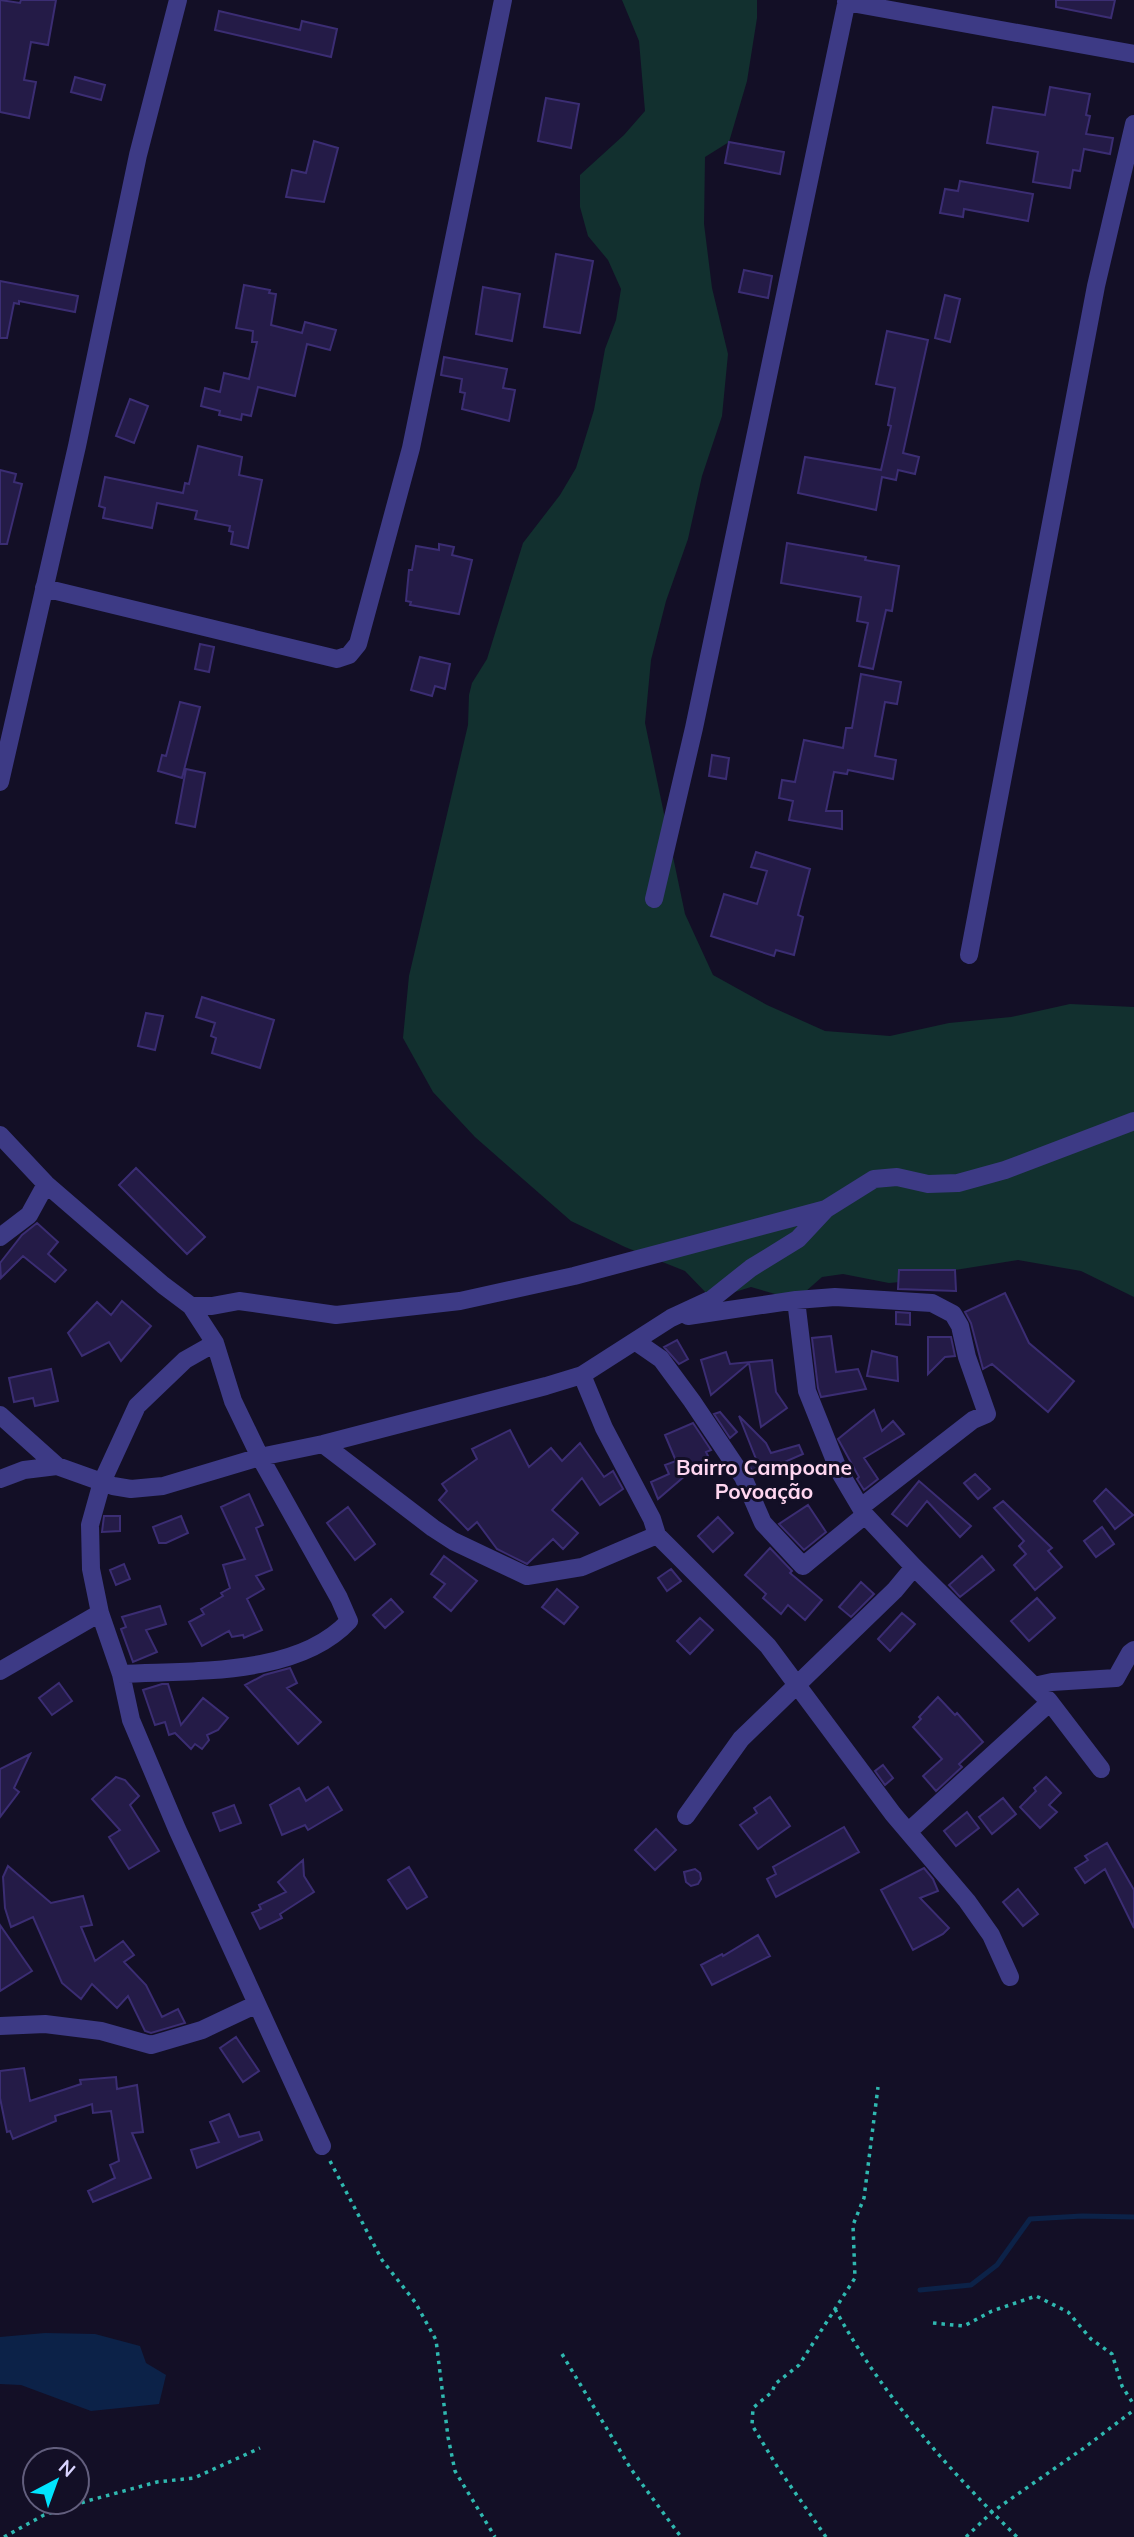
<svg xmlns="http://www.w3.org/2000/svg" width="1134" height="2537" viewBox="0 0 1134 2537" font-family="Mulish,sans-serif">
<rect width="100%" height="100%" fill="#130f26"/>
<!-- green -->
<path fill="#12302f" d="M622,0H757V18L747,81L729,142L705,157L704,224L712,288L728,354L722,416L702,476L688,539L666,601L651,660L645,723L685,914L713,975L767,1005L825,1031L890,1036L949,1023L1011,1017L1070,1004L1134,1007V1297L1081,1271L1018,1260L955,1270H919L900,1282L889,1283L843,1274L822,1277L796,1300L751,1287L712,1299L685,1271L625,1247L571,1221L475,1137L433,1092L403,1038L409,976L468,725L469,695L472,683L487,659L523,543L560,495L576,468L594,410L605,349L616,320L621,289L608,260L588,236L580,207V175L624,135L645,111L639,41Z"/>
<!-- water -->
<path fill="#0c2248" d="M45,2333L95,2334L140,2346L146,2363L166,2375L159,2404L91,2411L21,2385L0,2384V2337Z"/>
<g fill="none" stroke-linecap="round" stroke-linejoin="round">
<!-- stream -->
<path stroke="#0c2248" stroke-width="5" d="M920,2290L971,2285L997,2265L1030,2219L1082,2216L1134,2217"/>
</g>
<!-- building -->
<path fill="#241b47" stroke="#3b2d73" stroke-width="2" d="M0,0L20,3L21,0H56L48,45L31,42L24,80L36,82L29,118L0,112Z
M1056,0H1115L1111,18L1056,7Z
M219,11L300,30L302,21L337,29L331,57L215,30Z
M75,77L105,85L101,100L71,92Z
M1050,87L1090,94L1086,115L1090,116L1086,134L1113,138L1110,154L1084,149L1080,171L1073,170L1070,188L1033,182L1038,152L987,143L993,107L1045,115Z
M546,98L579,104L571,148L538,141Z
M314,141L338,148L324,202L286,197L292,170L306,173Z
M729,142L784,152L780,174L725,163Z
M960,181L1033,194L1028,221L964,209L963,217L940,213L945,189L958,191Z
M556,254L593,261L580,333L544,327Z
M744,270L772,276L768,298L739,292Z
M0,281L78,296L75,312L19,301V304L14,303L7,338H0Z
M244,285L270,290L269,293L276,294L271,325L302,333L305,322L336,330L330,350L307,344L295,396L258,387L251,416L242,414L241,420L219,415L220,411L201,406L205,388L220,392L224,373L249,379L257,342H252L253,331L236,328Z
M483,287L520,294L512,341L476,334Z
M945,295L960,299L950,342L935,338Z
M887,331L928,340L903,453L919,457L915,474L898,470L896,480L882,477L876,510L798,493L805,457L881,470L891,426L888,425L895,388L876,384Z
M444,357L507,369L503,388L515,390L509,421L462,409L465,393L460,392L462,379L441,375Z
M130,399L148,406L134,443L116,436Z
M198,446L242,457L239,475L262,480L248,548L231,544L233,532L229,531L230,526L195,519L197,511L157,503L152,528L103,518L105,508L99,506L105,477L183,493L185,483L189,484Z
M0,470L16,474L14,482L22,484L7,544H0Z
M787,543L866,557L865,560L899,566L892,611L886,610L873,669L859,666L868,623L857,621L861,597L781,583Z
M439,544L454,547L452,555L472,560L459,614L410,605L411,602L406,601L409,570H412L416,546L439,550Z
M200,644L214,647L209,672L195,669Z
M420,657L450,664L445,689L435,686L432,696L411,690Z
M861,674L901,682L897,704L885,702L875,756L896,760L893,779L848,770L847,774L834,772L826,811H842V829L789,820L793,801L779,798L782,780L795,782L804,740L843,748L846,728H852Z
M180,702L200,707L182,778L158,771L162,755L166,756Z
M712,755L729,758L726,779L709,776Z
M186,769L205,773L195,827L176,823Z
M756,852L810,869L798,915L803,917L794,955L776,950L774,956L711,936L724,894L757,904L767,871L751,867Z
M202,997L274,1020L260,1068L212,1053L216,1038L211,1036L215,1023L196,1017Z
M146,1013L163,1016L155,1050L138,1046Z
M136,1168L205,1237L187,1254L119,1185Z
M37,1223L58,1242L48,1254L66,1270L55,1282L23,1256L1,1278L0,1263L22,1235Z
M899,1270H955L956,1291L898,1289Z
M1005,1293L1029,1343L1074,1381L1048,1412L992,1364L983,1369L971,1323L965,1312Z
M122,1301L151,1326L121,1361L109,1342L82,1356L68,1333L97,1302L111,1315Z
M896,1312L910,1313V1325L896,1324Z
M831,1336L836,1372L858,1369L866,1389L821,1397L818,1388L812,1338Z
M928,1337H951L955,1356L945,1357L928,1374Z
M677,1340L688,1359L679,1364L664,1347Z
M872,1351L897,1357L898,1381L867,1376Z
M726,1352L730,1364L772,1360L776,1392L787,1408L761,1427L749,1363L711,1395L701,1360Z
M51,1369L58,1401L35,1406L33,1398L14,1402L9,1378Z
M874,1410L882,1431L893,1421L904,1434L864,1458L878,1479L864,1490L857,1479L859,1477L838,1439Z
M720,1412L737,1432L730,1438L714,1414Z
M739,1416L766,1443L771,1453L799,1445L803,1454L755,1475L748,1464L756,1459Z
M693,1423L711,1450L706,1452L708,1456L658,1499L651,1482L669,1474L665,1465L676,1461L665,1435Z
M510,1430L529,1467L551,1448L562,1461L580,1443L604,1477L613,1471L623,1489L600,1505L582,1478L552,1510L578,1533L563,1549L553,1539L527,1564L497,1549L477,1522L468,1530L439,1500L447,1491L442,1484L477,1459L472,1449Z
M975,1474L990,1489L978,1499L964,1483Z
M919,1481L971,1526L960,1537L927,1501L907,1526L892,1514Z
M1106,1489L1133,1515L1115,1529L1094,1501Z
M249,1494L263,1525L256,1528L272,1570L256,1576L264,1589L247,1599L262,1630L244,1638L243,1635L232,1637L229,1631L202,1646L189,1622L204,1614L201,1609L223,1596L221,1593L230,1588L223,1565L245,1559L221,1507Z
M1003,1501L1052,1548L1048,1551L1062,1567L1035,1590L1014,1565L1026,1554L1019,1546L1024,1541L994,1508Z
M808,1505L826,1532L804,1550L779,1524Z
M348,1507L375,1544L355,1560L327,1523Z
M104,1516H120V1531L102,1532Z
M181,1516L188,1533L166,1543H159L153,1527Z
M718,1517L733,1533L713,1552L698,1536Z
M1102,1527L1114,1544L1096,1557L1084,1541Z
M770,1548L792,1571L790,1573L822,1600L805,1620L788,1605L781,1614L763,1598L766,1594L745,1575Z
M444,1556L477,1581L451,1611L434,1597L445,1584L431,1574Z
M982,1556L994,1570L960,1597L949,1585Z
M124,1564L130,1579L116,1585L110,1570Z
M671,1569L681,1581L667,1591L658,1578Z
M861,1582L874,1594L851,1617L839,1607Z
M557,1589L578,1607L564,1624L542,1607Z
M1037,1598L1055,1618L1029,1641L1011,1621Z
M391,1599L403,1612L385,1628L373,1615Z
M160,1606L166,1624L146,1630L157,1652L133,1662L121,1629L126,1627L122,1617Z
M902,1613L915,1624L890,1651L878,1639Z
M700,1618L713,1630L690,1654L677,1641Z
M290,1668L297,1683L287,1688L321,1722L298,1744L245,1685L264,1675Z
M59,1683L72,1701L52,1715L39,1698Z
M162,1684H168L181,1725L203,1698L228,1718L218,1730L207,1735L209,1740L202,1749L195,1744L191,1749L175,1733L169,1735L165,1722L155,1725L143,1690Z
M938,1697L955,1715L957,1713L983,1742L959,1764L962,1767L936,1791L923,1776L942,1759L913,1727L921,1719L919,1717Z
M30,1754L14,1788L19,1792L0,1817V1769Z
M883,1765L893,1778L885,1785L875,1771Z
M116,1777L125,1780L139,1796L130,1805L159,1851L129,1869L109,1837L120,1830L92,1799Z
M1046,1777L1061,1793L1049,1805L1057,1812L1040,1828L1020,1807L1036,1791L1034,1788Z
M328,1787L342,1810L308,1830L305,1825L282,1835L270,1805L299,1788L306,1801Z
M770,1797L790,1826L758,1849L740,1825L757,1813L754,1808Z
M1003,1798L1016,1814L992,1834L979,1817Z
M234,1805L241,1823L220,1831L213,1813Z
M967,1812L979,1828L956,1846L944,1831Z
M844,1827L859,1852L776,1897L767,1879L776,1874L773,1867Z
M656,1829L676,1850L655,1870L635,1850Z
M1107,1843L1134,1890V1928L1105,1869L1085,1883L1075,1868L1088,1860L1085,1856Z
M303,1860L304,1876L314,1892L280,1914L282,1918L260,1929L252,1913L261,1909L259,1905L286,1892L278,1882Z
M8,1866L51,1903L83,1896L92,1925L81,1927L95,1961L123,1941L134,1955L124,1962L146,1985L162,2017L178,2009L185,2023L151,2033L145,2031L128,1996L117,2008L92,1984L81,1999L62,1983L33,1917L11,1927L5,1908L3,1877Z
M409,1867L427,1897L407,1909L388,1880Z
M924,1868L933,1879L938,1891L920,1898L949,1928L943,1934L913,1950L881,1890Z
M695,1869L700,1873L701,1879L698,1884L691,1886L686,1882L684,1872Z
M1018,1889L1038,1914L1023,1926L1003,1902Z
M0,1925L32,1971L0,1991Z
M758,1935L770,1956L712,1985L701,1965L722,1954L723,1956Z
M236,2037L259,2071L243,2082L220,2048Z
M24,2068L30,2101L81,2084L80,2080L116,2077L117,2089L137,2085L143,2132L132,2133L151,2178L93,2202L88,2191L115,2178L110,2165L119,2161L111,2111L93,2113L92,2104L55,2116L56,2121L13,2139L10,2131L7,2132L0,2098V2071Z
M229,2114L239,2137L259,2132L262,2140L197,2168L191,2150L219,2142L210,2122Z"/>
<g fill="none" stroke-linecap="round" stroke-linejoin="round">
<!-- path -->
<path stroke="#2fb8b0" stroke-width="3.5" stroke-dasharray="3.5 5" stroke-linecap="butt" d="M330,2161L382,2260L415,2302L436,2340L448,2437L455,2471L495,2537
M835,2309C882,2395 947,2468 1017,2537
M933,2323L964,2326L992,2311L1036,2296L1068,2312L1091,2339L1112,2354L1122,2386L1134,2405
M562,2354L631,2469L681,2537
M4,2537L44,2515L87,2501L157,2482L194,2478L260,2448
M826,2537L778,2468L752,2425L753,2408L772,2392L775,2384L799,2365L855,2278L853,2225L864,2198L878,2087
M966,2537L992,2512L1084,2448L1134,2410"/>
<!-- minor -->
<path stroke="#3d3a85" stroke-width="18" d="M846,2L1134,54
M44,588L337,659L349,655L358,644L411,448L503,0
M0,782L77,446L138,155L178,0
M654,899L694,728L847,0
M969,955L1096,286L1134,124
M0,1135L46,1184L163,1285L191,1306H212L239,1301L336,1315L460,1301L574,1276L826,1209L874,1179L897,1177L928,1184L958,1183L1005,1170L1134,1121
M0,1237L29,1215L46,1184
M796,1300L807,1391L839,1471L865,1515L914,1567L1049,1701L1101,1769
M688,1316L796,1300L835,1297L932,1303L953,1314L960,1326L967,1357L987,1414L973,1420L861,1507
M635,1341L661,1359L692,1401L743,1477L763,1523L803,1566L865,1515
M215,1343L185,1360L137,1406L102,1482L90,1525L91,1569L100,1613L121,1674L131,1720L177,1829L322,2146
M582,1375L604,1428L652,1519L657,1535L768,1646L893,1814L967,1901L991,1935L1010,1977
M0,1415L57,1466
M323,1444L433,1528L453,1541L527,1576L582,1567L657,1535
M0,1479L24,1470L57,1466L113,1486L131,1489L163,1486L260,1457L323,1444L546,1386L582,1375L671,1318L712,1299L751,1268L798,1239L826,1209
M0,1671L100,1613
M121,1674C192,1670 297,1677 349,1621L339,1598L260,1457L233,1401L215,1343L191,1306
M1034,1686L1052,1682L1116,1678L1130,1653L1134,1650
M686,1816L741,1739L895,1590L914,1567
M909,1831L1049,1703
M0,2026L45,2024L101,2031L151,2045L202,2030L257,2004"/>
</g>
<g text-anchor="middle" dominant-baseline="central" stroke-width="6" stroke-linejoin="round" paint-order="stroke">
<!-- neighbourhood labels -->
<g font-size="21" font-weight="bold" fill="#ffd6f0" stroke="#130f26">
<text x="764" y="1467">Bairro Campoane<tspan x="764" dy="24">Povoação</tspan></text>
</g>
</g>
<!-- north arrow -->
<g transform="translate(56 2481) rotate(41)"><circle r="33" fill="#130f26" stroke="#625e7d" stroke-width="2"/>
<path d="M0-5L12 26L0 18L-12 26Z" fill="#00e5ff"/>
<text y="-10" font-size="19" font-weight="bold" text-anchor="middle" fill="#d9d4ff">N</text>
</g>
</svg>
